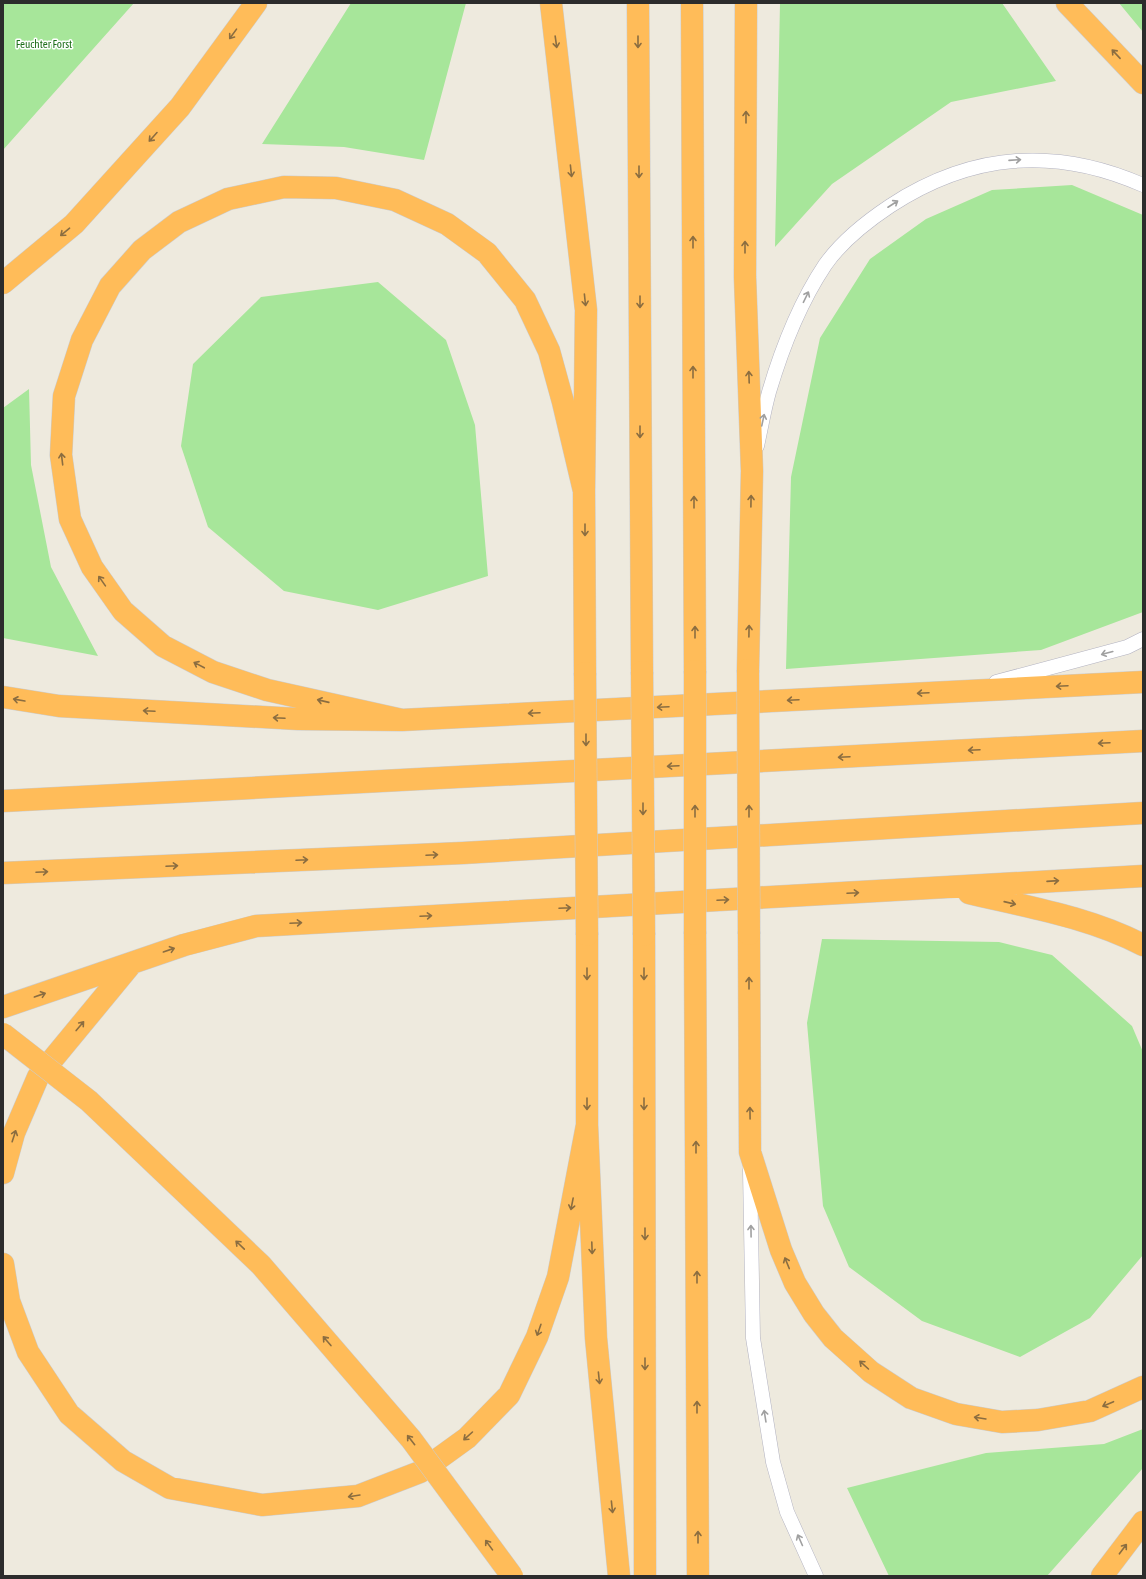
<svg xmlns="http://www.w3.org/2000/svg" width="1146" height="1579" viewBox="0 0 1146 1579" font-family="'Asap Condensed',sans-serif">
<rect width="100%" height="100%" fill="#eeeade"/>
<!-- green -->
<path fill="#a7e69a" d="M3,3H134L3,150Z
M351,3H466L424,160L344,147L262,144Z
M780,3H1002L1056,81L951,102L832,184L775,247Z
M1119,3H1143V32Z
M1072,185L1143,215V612L1041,650L786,669L791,477L820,338L870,259L926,219L992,190Z
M378,282L446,340L475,425L488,576L378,610L284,591L208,527L181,446L193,364L261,297Z
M29,389L31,465L51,567L98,656L3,638V408Z
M822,939L999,942L1052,955L1132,1026L1143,1052V1255L1090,1318L1020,1357L922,1321L849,1267L823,1206L807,1023Z
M1143,1429V1468L1047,1576H889L847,1488L986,1453L1104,1444Z"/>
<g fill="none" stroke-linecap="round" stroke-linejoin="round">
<defs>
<path id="lane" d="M757,446C761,428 764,410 769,392C782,348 799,304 825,265C841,242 866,222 890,206C971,153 1054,146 1143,185
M996,682L1127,647L1143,639
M750,1170L753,1338L773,1462L787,1512L816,1576"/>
<path id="highway" d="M551,3L586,310L584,491L585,673
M638,3L642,672
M692,3L695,671
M746,3L745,277L752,471L748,670
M1067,3L1143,83
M3,283L74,224L180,107L256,3
M3,697L59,706L298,719L402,720L1143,682
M402,720L267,690L213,672L163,646L123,611L92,567L70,519L61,455L64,396L82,340L110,286L142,250L179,222L228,199L284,187L336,188L395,200L447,224L487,253L525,300L549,351L563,402L584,491
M3,801L1143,741
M3,873L463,853L1143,813
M969,893C1028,907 1089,917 1143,945
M695,934L698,1576
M749,934L750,1152L781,1250L795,1283L814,1314L833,1338L871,1372L911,1398L956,1414L1002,1422L1038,1420L1090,1411L1143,1387
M587,935V1125L596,1338L619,1576
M644,935L645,1576
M3,1007L184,945L256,926L1143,876
M3,1173L14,1133L38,1077L132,963
M3,1264L9,1301L28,1352L69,1414L123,1461L170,1488L262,1505L358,1496L420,1472L467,1438L509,1395L537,1337L558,1277L587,1125
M1102,1576L1143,1522"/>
</defs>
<!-- lane casing -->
<use href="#lane" stroke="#b2b2c0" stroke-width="15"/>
<!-- highway casing -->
<use href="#highway" stroke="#ccc" stroke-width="23"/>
<!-- lane -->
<use href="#lane" stroke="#fff" stroke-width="14"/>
<!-- highway -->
<use href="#highway" stroke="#ffbc59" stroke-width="22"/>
<defs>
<path id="highway-bridge" d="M748,670L749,934
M695,671V934
M642,672L644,935
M585,673L587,935
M3,1034L89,1101L261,1265L411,1439L512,1576"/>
</defs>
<!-- highway-bridge casing -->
<use href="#highway-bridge" stroke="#ccc" stroke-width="23" stroke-linecap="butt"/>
<!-- highway-bridge -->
<use href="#highway-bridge" stroke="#ffbc59" stroke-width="22"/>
</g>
<!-- one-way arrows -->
<defs><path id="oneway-shaft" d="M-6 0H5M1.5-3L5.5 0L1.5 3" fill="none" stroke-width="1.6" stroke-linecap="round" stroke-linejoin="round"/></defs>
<g stroke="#8b6d40">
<use href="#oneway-shaft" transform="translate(233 34) rotate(126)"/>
<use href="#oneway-shaft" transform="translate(556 42) rotate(82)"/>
<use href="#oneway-shaft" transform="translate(638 42) rotate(90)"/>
<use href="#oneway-shaft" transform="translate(1116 54) rotate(-133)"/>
<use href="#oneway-shaft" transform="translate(746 117) rotate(-90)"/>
<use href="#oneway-shaft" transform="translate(153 137) rotate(132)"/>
<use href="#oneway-shaft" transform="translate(571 171) rotate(84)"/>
<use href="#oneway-shaft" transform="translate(639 172) rotate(90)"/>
<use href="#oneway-shaft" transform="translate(65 232) rotate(140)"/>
<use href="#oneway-shaft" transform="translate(693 242) rotate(-90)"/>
<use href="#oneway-shaft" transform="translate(745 247) rotate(-90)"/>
<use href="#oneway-shaft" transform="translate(585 300) rotate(84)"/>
<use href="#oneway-shaft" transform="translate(640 302) rotate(90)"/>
<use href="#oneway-shaft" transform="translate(693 372) rotate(-90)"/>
<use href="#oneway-shaft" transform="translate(749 377) rotate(-92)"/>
<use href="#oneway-shaft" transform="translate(640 432) rotate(90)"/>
<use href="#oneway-shaft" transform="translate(62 459) rotate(-97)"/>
<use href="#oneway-shaft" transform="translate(751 501) rotate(-89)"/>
<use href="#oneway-shaft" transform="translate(694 502) rotate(-90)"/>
<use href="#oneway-shaft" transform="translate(585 530) rotate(90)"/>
<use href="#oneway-shaft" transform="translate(102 581) rotate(-125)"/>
<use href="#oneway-shaft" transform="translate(749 631) rotate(-89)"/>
<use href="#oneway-shaft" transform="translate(695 632) rotate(-90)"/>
<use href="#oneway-shaft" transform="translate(199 665) rotate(-152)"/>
<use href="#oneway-shaft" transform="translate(1062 686) rotate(177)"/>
<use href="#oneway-shaft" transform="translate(923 693) rotate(177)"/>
<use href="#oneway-shaft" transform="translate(19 700) rotate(-170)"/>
<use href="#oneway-shaft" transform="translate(793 700) rotate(177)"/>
<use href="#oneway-shaft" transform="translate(323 701) rotate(-167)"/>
<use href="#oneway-shaft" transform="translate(663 707) rotate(177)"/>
<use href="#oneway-shaft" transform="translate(149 711) rotate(-177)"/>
<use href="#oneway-shaft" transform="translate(534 713) rotate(177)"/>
<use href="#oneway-shaft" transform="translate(279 718) rotate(-177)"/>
<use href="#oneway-shaft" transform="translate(586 740) rotate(90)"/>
<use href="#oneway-shaft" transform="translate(1104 743) rotate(177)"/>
<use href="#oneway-shaft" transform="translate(974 750) rotate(177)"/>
<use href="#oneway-shaft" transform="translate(844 757) rotate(177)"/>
<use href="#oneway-shaft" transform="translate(673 766) rotate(177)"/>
<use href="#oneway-shaft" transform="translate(643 809) rotate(90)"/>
<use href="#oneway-shaft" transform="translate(695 811) rotate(-90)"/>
<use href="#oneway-shaft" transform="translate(749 811) rotate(-90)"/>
<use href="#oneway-shaft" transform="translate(432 855) rotate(-3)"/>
<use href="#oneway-shaft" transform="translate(302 860) rotate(-3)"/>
<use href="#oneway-shaft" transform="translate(172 866) rotate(-3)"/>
<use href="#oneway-shaft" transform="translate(42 872) rotate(-3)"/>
<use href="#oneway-shaft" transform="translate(1053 881) rotate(-4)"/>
<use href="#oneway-shaft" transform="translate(853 893) rotate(-3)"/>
<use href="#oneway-shaft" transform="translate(723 900) rotate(-3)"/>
<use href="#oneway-shaft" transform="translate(1010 903) rotate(13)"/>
<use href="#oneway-shaft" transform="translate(565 908) rotate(-3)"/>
<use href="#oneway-shaft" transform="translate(426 916) rotate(-3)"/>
<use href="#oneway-shaft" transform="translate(296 923) rotate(-3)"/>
<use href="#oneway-shaft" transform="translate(169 950) rotate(-19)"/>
<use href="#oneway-shaft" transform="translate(587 974) rotate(90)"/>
<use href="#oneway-shaft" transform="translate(644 974) rotate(90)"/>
<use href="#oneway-shaft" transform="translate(749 983) rotate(-90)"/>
<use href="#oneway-shaft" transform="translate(40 995) rotate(-19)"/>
<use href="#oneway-shaft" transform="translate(80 1026) rotate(-50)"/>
<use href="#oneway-shaft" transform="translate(587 1104) rotate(90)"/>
<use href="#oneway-shaft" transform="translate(644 1104) rotate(90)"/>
<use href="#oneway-shaft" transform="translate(750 1113) rotate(-91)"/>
<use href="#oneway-shaft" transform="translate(14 1136) rotate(-72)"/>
<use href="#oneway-shaft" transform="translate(696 1147) rotate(-90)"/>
<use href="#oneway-shaft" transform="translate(572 1204) rotate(101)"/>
<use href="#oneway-shaft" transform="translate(645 1234) rotate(90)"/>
<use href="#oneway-shaft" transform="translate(240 1245) rotate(-136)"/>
<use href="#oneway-shaft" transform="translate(592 1248) rotate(88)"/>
<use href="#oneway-shaft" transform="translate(787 1263) rotate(-112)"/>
<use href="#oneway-shaft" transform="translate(697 1277) rotate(-90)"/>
<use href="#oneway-shaft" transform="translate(539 1330) rotate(109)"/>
<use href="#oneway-shaft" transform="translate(327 1341) rotate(-131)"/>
<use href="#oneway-shaft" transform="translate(645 1364) rotate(90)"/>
<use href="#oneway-shaft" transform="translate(864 1365) rotate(-138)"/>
<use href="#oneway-shaft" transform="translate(599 1378) rotate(84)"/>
<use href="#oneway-shaft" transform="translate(1108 1404) rotate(157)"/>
<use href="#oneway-shaft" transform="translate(697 1407) rotate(-90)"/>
<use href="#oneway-shaft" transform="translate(980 1418) rotate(-171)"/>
<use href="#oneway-shaft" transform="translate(468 1436) rotate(138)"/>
<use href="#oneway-shaft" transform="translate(411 1440) rotate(-128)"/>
<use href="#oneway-shaft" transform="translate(354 1496) rotate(171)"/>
<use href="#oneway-shaft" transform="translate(612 1507) rotate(84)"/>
<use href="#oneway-shaft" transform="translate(698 1537) rotate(-90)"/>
<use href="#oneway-shaft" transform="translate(489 1545) rotate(-126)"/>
<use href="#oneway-shaft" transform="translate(1123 1549) rotate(-53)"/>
</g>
<g stroke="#a0a0a0">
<use href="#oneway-shaft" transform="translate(1015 160) rotate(-4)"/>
<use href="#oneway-shaft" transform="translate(893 204) rotate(-33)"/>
<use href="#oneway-shaft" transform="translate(806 297) rotate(-64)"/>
<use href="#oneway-shaft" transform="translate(763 420) rotate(-78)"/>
<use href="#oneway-shaft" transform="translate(1107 653) rotate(165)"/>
<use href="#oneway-shaft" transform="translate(751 1231) rotate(-91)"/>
<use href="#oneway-shaft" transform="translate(765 1416) rotate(-99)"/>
<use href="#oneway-shaft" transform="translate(800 1540) rotate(-114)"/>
</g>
<g text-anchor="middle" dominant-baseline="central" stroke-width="3" stroke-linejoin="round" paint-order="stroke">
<!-- park labels -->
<g font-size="11" fill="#1c6d18" stroke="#fff">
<text x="44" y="44">Feuchter Forst</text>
</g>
</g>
<!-- border -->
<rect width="1146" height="1579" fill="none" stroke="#2c2c2c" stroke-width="8"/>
</svg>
